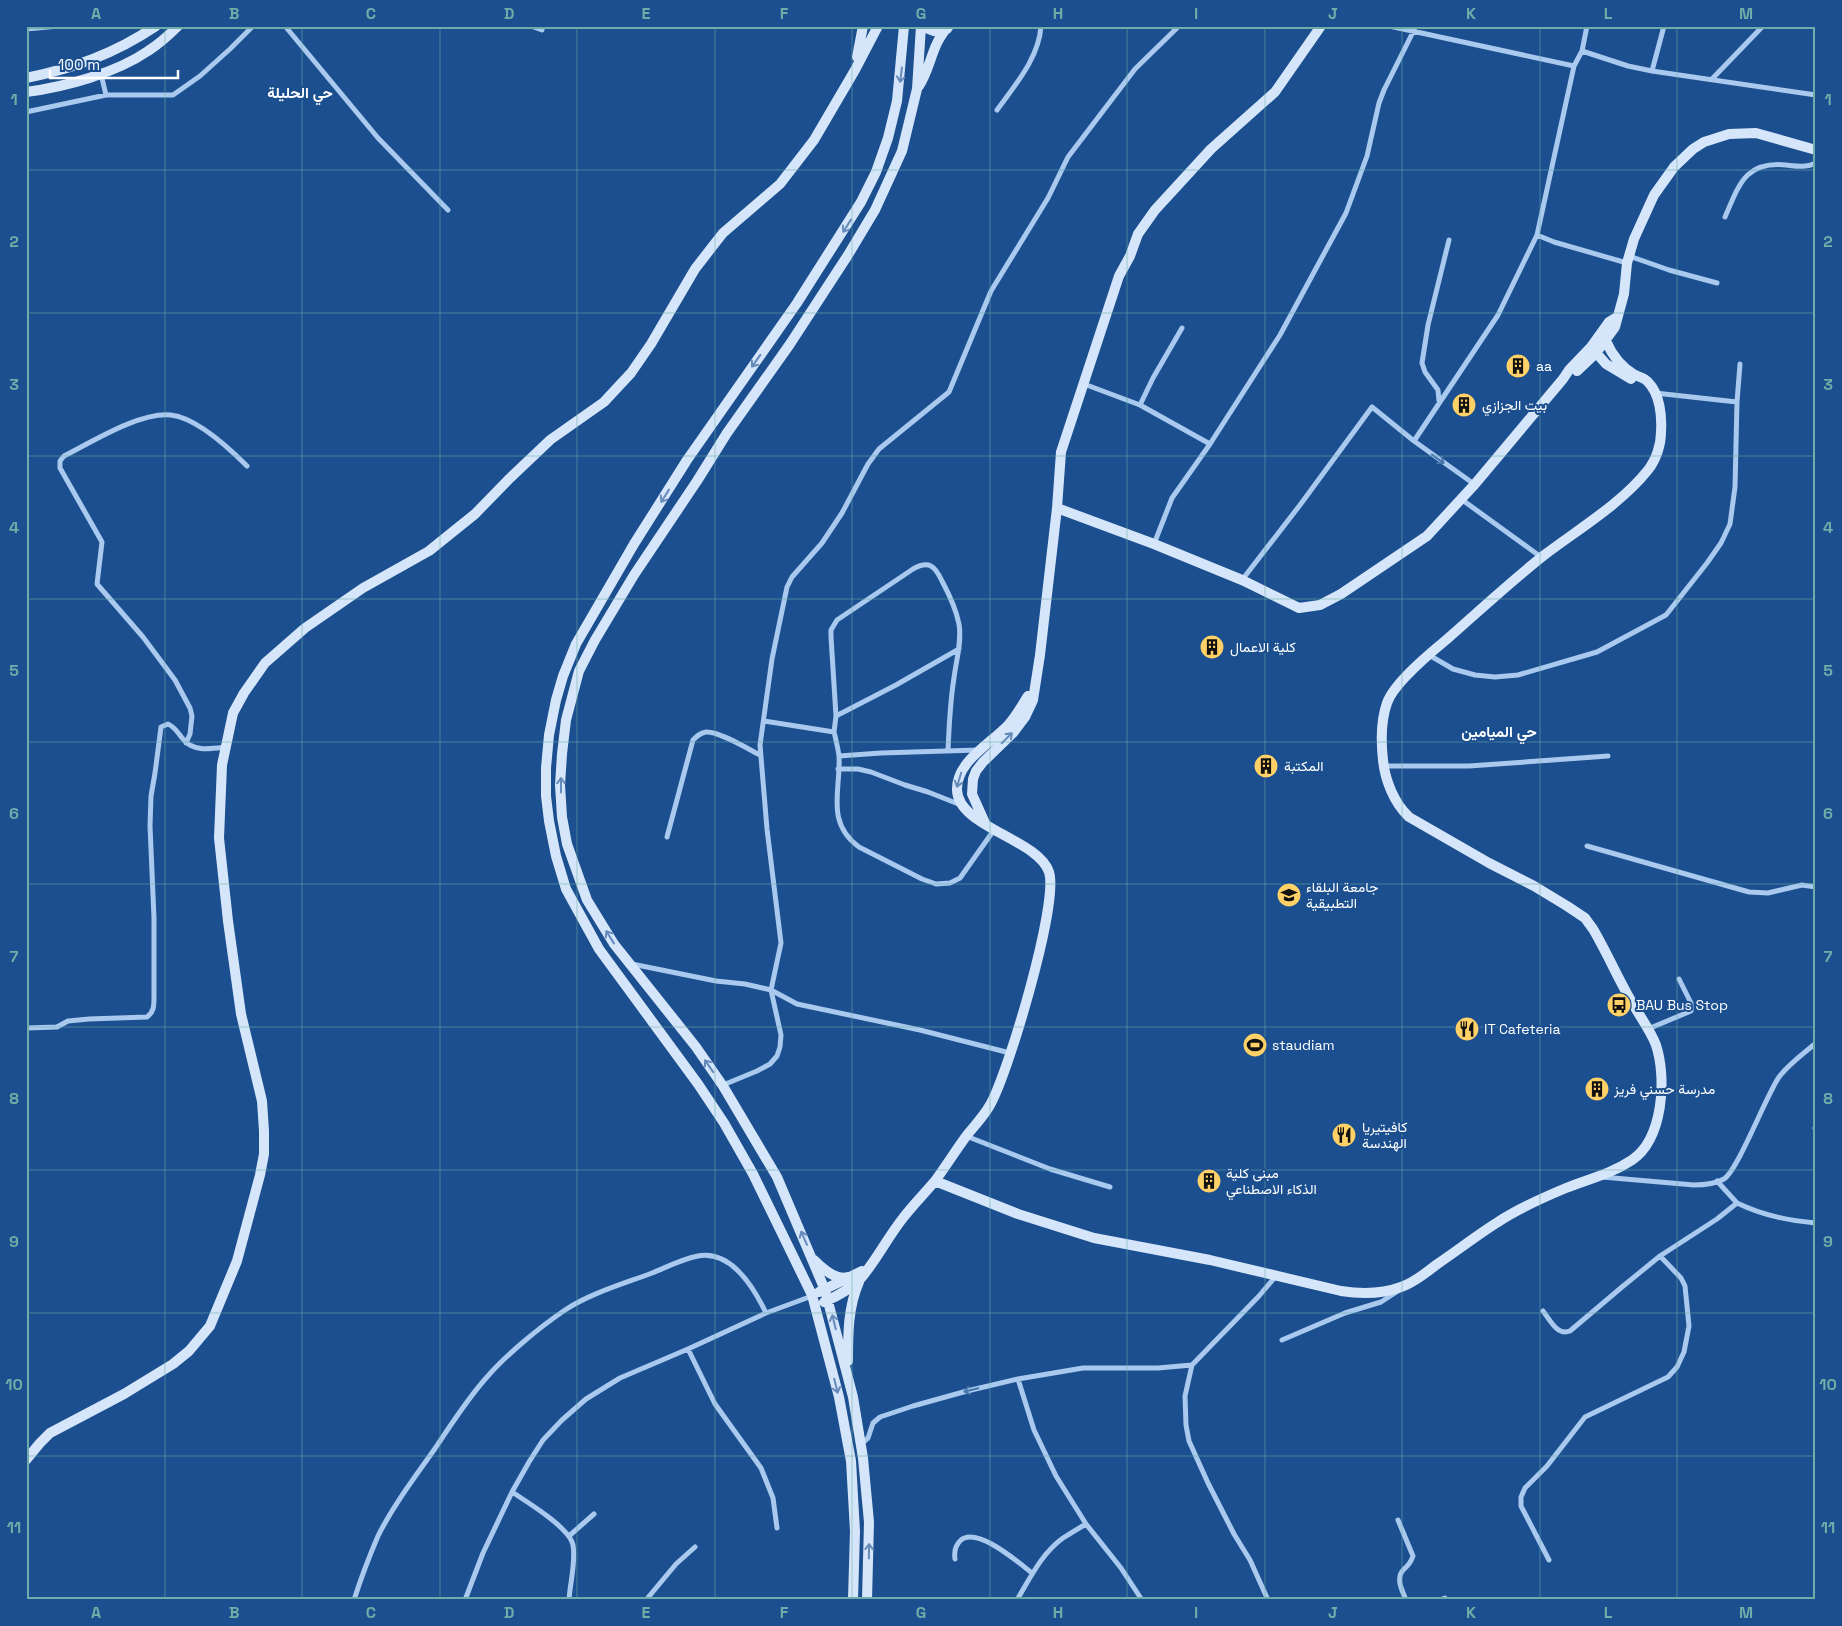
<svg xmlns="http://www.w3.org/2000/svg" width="1842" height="1626" viewBox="0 0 1842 1626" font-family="'Space Grotesk',Vazirmatn,sans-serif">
<rect width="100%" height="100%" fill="#1b4f8f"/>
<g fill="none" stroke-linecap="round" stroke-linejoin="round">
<!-- street -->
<path stroke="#a9c9ee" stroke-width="5" d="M285,26L378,138L448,210
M531,26L542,30
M1389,26L1574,66
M26,29L59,26
M1582,51L1628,66L1652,71L1816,95
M1652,71L1664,26
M101,74L106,95
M1712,79L1763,26
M997,110C1015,85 1039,58 1041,26
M26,112L106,95H173L200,76L230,49L253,26
M1725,217C1739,185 1745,161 1786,165C1796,166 1806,168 1816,163
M1537,235L1554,242L1627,263
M1629,256L1669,270L1717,283
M1084,384L1140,405L1210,444
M1655,393L1737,402
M1439,401L1438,390L1425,372L1422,363L1428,325L1449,240
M1140,405L1153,378L1182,328
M1414,441L1498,315L1537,235L1574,66L1582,51L1587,26
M1461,499L1541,557
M1154,544L1172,498L1210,444L1280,335L1346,213L1367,156L1379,103L1384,90L1416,26
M1242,580L1300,505L1372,407L1414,441L1474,484
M1429,655L1453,669L1475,675L1495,677L1518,675L1597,652L1666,615L1707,563L1721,543L1730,524L1735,487L1737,402L1740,364
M836,716L896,685L959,649
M764,721L834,732C836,740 838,748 839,756C841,790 825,822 859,847L922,879L936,884L950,883L960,878L994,830
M834,732L836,716L831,637V630L837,620L913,569C929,560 935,566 942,581C949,594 956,609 959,624C962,642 956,661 954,678C950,702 949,727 948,751
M186,743L190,734L192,716L190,708L175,680L143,637L97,584L102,542L60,468V461L64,456C92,442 139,412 171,415C197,418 229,448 247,466
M839,756L881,753L978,750
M1384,766H1469L1608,756
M838,769H858L871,772L905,785L928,792L961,805
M667,837L693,740C697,736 700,733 706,732C719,731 748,749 760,755
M1587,846L1749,892L1768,893L1802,885L1816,887
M632,964L716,981L745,984L771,990L797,1004L920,1030L1010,1053
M26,1028L57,1027L68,1021L89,1019L147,1017C154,1012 154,1006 154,997V918L150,826L151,796L155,773L161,727L168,724C175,727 178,733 183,739C193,752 210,749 225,747
M1648,1029L1691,1011V1003L1679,979
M723,1085L757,1071L770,1064L777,1056L780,1047L781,1035L771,990L781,943L767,829L760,745L772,659L787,587L792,577L822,543L842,513L868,464L879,449L949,392L991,291L1048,198L1068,157L1135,69L1179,26
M1815,1128L1816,1127
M966,1136L1050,1169L1110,1187
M1602,1177L1694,1185C1704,1185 1715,1184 1724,1179C1738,1170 1766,1096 1779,1077C1789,1064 1803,1054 1816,1043
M1737,1203C1762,1215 1789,1221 1816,1223
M1543,1311C1550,1320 1557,1336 1570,1331L1622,1287L1660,1256
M1282,1340L1345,1313L1381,1302L1398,1291
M688,1349L715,1404L761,1468L773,1498L777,1528
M1192,1365L1185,1396L1186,1425L1189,1441L1208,1483L1234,1534L1250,1560L1268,1600
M1018,1379L1034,1430L1056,1476L1086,1524L1121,1568L1142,1600
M861,1444L868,1438L873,1423L880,1417L913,1406L967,1391L1018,1379L1083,1368H1158L1192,1365L1259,1296L1276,1276
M512,1492C527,1502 570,1528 573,1545C576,1563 570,1582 569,1600
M1398,1520L1413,1556C1411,1562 1409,1565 1404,1569C1395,1578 1402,1590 1406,1600
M569,1536L594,1514
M955,1559C954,1552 955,1546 960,1541C976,1525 1019,1563 1032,1573
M1549,1560L1521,1506V1497L1525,1488L1547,1466L1585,1417L1668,1377L1677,1367L1684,1352L1689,1326L1685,1286L1681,1278L1660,1256L1717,1219L1737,1203L1717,1181
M354,1600C361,1578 369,1557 378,1536C393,1506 414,1478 434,1450C451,1425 467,1399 487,1377C507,1354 540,1327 565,1310C591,1293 623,1284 652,1273C667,1267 682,1259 698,1256C731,1250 754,1288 766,1313
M465,1600L483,1553L512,1492L529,1462L543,1440L562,1420L586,1399L620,1378L688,1349L766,1313L812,1296
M646,1600L676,1564L695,1547
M1017,1600C1030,1578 1042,1553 1063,1538C1071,1533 1079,1528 1086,1524
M1440,1600L1445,1598"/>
<!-- secondary -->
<path stroke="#d6e6fa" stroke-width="10" d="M921,26L934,31L947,29
M857,57L863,26
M26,78C75,68 114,54 156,26
M919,86C931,68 932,42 949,26
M26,92C65,87 116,73 148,51C159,44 169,35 178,26
M1592,348L1606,364L1631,379
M1577,371L1596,353L1615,327L1624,294L1627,263L1634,239L1654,195L1674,167L1693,149L1704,142L1729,134L1756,133L1816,150
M1057,508L1154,544L1242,580L1299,608L1320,605L1341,594L1427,536L1475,484L1563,379L1569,370L1591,347L1609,322L1617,317
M985,823L972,794L973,779L976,771L983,762L1013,733L1025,717L1033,700L1040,655L1057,508L1061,452L1119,276L1130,256L1138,234L1155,210L1211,149L1275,92L1321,26
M935,1181L1018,1214L1094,1238L1210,1260L1341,1291C1360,1294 1382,1294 1401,1287C1413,1283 1426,1273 1436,1265C1457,1251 1477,1235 1498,1222C1519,1208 1542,1198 1566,1188C1588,1179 1611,1174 1632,1160C1663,1139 1667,1079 1656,1045C1650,1029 1638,1014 1630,999C1617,976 1606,951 1593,929L1585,918L1567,906L1534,886L1489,863L1409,817C1394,803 1385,780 1383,760C1381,742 1381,720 1387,703C1394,683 1429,654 1446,640C1478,612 1509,583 1543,556C1577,530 1621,504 1648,470C1656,460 1661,445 1661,432C1662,416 1660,394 1648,382C1645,378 1639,377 1635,375C1621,367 1612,355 1606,341
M814,1260C822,1268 836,1281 848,1277
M819,1292L862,1271
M824,1302C838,1296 851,1289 862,1277C877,1259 888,1237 903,1218C913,1205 924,1194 935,1181C946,1166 956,1150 967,1135C975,1125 984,1116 990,1105C1008,1074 1059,903 1049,872C1038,839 958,827 957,790C956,761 992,743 1009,724C1017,715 1022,705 1028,696
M848,1361C848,1333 848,1307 859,1282
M26,1460L40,1443L50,1433L124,1394L173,1364L189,1351L210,1326L237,1261L260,1175L264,1154V1131L262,1101L241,1014L228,921L219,838L222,765L233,713L244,693L265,663L305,628L363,588L429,551L475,514L510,478L550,440L604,402L617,388L631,373L651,344L695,269L712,247L723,233L780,184L814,140L855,70L878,26
M853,1600L855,1531L851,1461L839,1397L812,1295L753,1174L724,1123L698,1084L599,949L566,889L556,856L549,821L546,796V768L549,735L556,700L563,676L576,644L634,544L687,460L797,303L861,202L876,172L888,138L897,101L904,26
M867,1600L869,1522L863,1458L853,1397L825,1290L777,1177L723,1086L696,1047L614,944L587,900L567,844L562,817L560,785L562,754L566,720L579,671L595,640L634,575L697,481L727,433L790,344L848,255L875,210L902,151L917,89L921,26"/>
</g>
<!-- one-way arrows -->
<defs><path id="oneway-shaft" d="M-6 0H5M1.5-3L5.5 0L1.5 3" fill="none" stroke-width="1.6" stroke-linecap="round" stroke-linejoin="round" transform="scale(1.25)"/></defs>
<g stroke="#668bba">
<use href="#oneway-shaft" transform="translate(901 75) rotate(97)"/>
<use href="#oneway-shaft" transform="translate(847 226) rotate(122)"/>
<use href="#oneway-shaft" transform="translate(756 361) rotate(125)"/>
<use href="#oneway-shaft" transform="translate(665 496) rotate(122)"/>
<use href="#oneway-shaft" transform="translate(1007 738) rotate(-45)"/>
<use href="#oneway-shaft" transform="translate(959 780) rotate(107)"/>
<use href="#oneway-shaft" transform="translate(561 785) rotate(-90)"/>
<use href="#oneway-shaft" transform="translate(610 937) rotate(-122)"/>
<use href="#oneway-shaft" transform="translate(709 1066) rotate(-125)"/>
<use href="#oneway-shaft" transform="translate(804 1238) rotate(-114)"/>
<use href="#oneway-shaft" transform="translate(834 1322) rotate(-104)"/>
<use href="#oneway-shaft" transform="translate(836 1386) rotate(76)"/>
<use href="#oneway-shaft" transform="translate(869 1551) rotate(-89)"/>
</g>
<g stroke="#4674ac">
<use href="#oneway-shaft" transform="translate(1438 459) rotate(36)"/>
<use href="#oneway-shaft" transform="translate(971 1390) rotate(166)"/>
</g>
<!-- grid -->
<path fill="none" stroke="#6fada8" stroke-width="1" stroke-opacity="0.55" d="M165,26V1600M302,26V1600M440,26V1600M577,26V1600M715,26V1600M852,26V1600M990,26V1600M1127,26V1600M1265,26V1600M1402,26V1600M1540,26V1600M1677,26V1600M26,170H1816M26,313H1816M26,456H1816M26,599H1816M26,742H1816M26,884H1816M26,1027H1816M26,1170H1816M26,1313H1816M26,1456H1816"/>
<!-- icons -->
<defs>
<symbol id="building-disc" viewBox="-11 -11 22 22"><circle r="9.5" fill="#ffd166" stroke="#1b4f8f"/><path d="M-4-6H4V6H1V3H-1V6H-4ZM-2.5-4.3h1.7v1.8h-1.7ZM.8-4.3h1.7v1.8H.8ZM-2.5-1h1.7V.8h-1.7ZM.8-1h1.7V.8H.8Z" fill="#111"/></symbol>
<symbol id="university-disc" viewBox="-11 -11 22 22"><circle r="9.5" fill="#ffd166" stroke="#1b4f8f"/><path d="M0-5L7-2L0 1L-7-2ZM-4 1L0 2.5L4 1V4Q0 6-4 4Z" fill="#111"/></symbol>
<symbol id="bus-disc" viewBox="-11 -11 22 22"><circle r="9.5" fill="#ffd166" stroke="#1b4f8f"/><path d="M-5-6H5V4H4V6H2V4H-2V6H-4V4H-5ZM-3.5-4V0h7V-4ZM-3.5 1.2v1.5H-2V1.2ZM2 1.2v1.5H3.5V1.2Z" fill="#111"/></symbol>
<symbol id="restaurant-disc" viewBox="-11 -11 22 22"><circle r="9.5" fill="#ffd166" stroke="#1b4f8f"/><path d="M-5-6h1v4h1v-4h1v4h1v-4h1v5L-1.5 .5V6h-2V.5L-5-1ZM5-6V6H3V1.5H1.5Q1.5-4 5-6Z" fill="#111"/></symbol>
<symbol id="stadium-disc" viewBox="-11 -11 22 22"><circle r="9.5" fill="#ffd166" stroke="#1b4f8f"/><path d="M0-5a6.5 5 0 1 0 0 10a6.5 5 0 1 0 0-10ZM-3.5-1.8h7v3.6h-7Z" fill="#111"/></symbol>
</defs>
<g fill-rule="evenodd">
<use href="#building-disc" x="1504" y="352" width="28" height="28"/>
<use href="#building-disc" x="1450" y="391" width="28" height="28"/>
<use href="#building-disc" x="1198" y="633" width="28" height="28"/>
<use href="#building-disc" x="1252" y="752" width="28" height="28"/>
<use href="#university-disc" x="1275" y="881" width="28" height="28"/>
<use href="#bus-disc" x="1605" y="991" width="28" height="28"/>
<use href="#restaurant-disc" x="1453" y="1015" width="28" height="28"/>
<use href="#stadium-disc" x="1241" y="1031" width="28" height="28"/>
<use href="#building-disc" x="1583" y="1075" width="28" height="28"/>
<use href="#restaurant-disc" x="1330" y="1121" width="28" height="28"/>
<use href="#building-disc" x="1195" y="1167" width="28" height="28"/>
</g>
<g text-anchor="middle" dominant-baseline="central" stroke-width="4" stroke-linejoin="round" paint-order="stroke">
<!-- poi labels -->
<g font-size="14" fill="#fff" stroke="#1b4f8f" text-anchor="start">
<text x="1536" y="366">aa</text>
<text x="1482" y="405">بيت الجزازي</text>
<text x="1230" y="647">كلية الاعمال</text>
<text x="1284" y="766">المكتبة</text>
<text x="1306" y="887">جامعة البلقاء<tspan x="1306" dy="16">التطبيقية</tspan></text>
<text x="1636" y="1005">BAU Bus Stop</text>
<text x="1484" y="1029">IT Cafeteria</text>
<text x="1272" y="1045">staudiam</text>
<text x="1614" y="1089">مدرسة حسني فريز</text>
<text x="1362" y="1127">كافيتيريا<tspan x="1362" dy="16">الهندسة</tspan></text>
<text x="1226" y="1173">مبنى كلية<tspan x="1226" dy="16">الذكاء الاصطناعي</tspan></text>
</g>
<!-- neighbourhood labels -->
<g font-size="15" font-weight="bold" fill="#fff" stroke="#1b4f8f">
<text x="300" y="92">حي الحليلة</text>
<text x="1499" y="731">حي الميامين</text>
</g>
</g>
<!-- border -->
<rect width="1842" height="1626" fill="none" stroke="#1b4f8f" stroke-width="55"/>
<!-- scale -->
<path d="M50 70v8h128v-8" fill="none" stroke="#ffffff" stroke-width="2.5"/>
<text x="58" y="70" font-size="15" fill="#ffffff" stroke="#1b4f8f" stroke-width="4" paint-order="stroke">100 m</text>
<rect x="28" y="28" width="1786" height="1570" fill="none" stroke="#6fada8" stroke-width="2"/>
<g font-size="16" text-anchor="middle" font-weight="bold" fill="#6fada8">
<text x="96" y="19">A</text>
<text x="234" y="19">B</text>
<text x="371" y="19">C</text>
<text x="509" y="19">D</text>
<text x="646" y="19">E</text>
<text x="784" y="19">F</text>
<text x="921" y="19">G</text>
<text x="1058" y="19">H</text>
<text x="1196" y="19">I</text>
<text x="1333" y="19">J</text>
<text x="1471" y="19">K</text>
<text x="1608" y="19">L</text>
<text x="1746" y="19">M</text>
<text x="14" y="105">1</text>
<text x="1828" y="105">1</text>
<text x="14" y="247">2</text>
<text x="1828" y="247">2</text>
<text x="14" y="390">3</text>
<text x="1828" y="390">3</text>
<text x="14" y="533">4</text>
<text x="1828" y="533">4</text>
<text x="14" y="676">5</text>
<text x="1828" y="676">5</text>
<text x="14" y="819">6</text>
<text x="1828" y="819">6</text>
<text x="14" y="962">7</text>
<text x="1828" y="962">7</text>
<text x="14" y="1104">8</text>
<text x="1828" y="1104">8</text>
<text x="14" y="1247">9</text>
<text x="1828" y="1247">9</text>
<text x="14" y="1390">10</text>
<text x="1828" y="1390">10</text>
<text x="14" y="1533">11</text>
<text x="1828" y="1533">11</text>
<text x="96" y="1618">A</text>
<text x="234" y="1618">B</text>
<text x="371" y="1618">C</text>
<text x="509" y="1618">D</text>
<text x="646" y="1618">E</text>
<text x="784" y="1618">F</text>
<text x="921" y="1618">G</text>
<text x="1058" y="1618">H</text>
<text x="1196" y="1618">I</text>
<text x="1333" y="1618">J</text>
<text x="1471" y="1618">K</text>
<text x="1608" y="1618">L</text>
<text x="1746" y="1618">M</text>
</g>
</svg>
